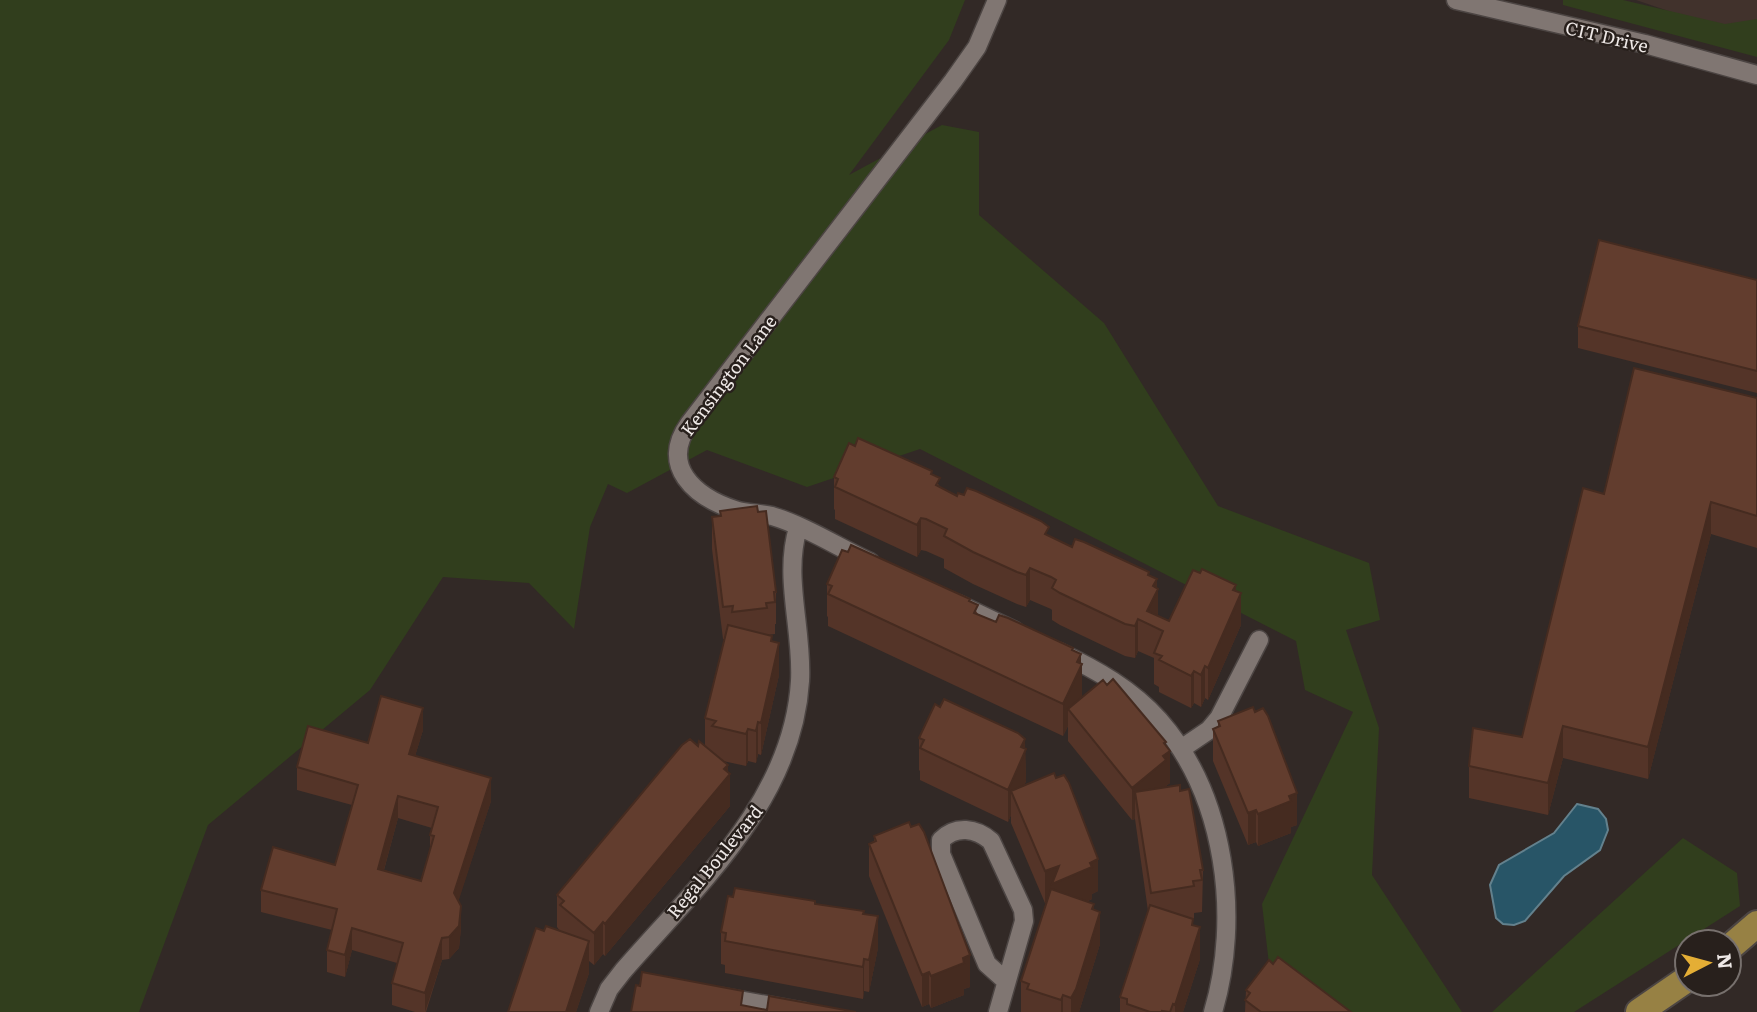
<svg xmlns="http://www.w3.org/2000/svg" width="1757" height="1012" viewBox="0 0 1757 1012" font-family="Literata,serif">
<rect width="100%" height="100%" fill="#322926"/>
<!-- built -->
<path fill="#41322c" d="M1636,0H1757V41Z"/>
<!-- green -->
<path fill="#313e1d" d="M0,0H965L949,40L849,175L942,125L979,132V215L1104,323L1218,506L1369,563L1380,620L1346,630L1379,728L1372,875L1462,1012H1320L1271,981L1262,904L1353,712L1305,690L1296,641L920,449L807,487L707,450L627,493L608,484L590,527L574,629L529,583L443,577L370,690L208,825L139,1012H0Z
M1563,0H1623L1725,24L1757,19V57L1563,5Z
M1683,838L1737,873L1740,906L1574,1012H1492Z"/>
<!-- water -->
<path fill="#285567" stroke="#63818d" stroke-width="2" d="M1577,804L1598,809L1606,819L1608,830L1600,850L1564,876L1525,921L1514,925L1503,924L1496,918L1490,885L1499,865L1554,833Z"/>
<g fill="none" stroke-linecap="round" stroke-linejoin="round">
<defs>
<path id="street" d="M1456,0L1645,44L1757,75
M870,562C838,547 805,526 772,516C760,513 747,514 735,510C695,497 659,466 689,424L953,81L977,47L997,0
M958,604L1015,631
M1059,652C1097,670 1131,689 1159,720C1226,796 1241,918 1213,1012
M1181,749L1209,730L1219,718L1259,640
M722,997L805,1012
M599,1012L609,989L623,971C697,886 793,800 800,681C803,630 783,577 798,528
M998,1012L1024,921L1023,910L991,841C976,828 956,825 941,840V854L987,964L1006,981"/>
<path id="primary" d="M1729,948L1757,924
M1639,1012L1687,979"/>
</defs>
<!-- street casing -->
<use href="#street" stroke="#4c4543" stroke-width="21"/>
<!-- primary casing -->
<use href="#primary" stroke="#4c4543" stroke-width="30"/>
<!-- street -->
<use href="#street" stroke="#807672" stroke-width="18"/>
<!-- primary -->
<use href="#primary" stroke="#978144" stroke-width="26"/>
</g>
<!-- wall -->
<path fill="#543428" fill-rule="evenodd" d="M1757,280V393L1578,348V326Z
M1757,398V548L1711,534L1648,779L1563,758L1548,815L1469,798V766L1522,737L1604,494Z
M932,474L940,487L957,496L1072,547L1149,575L1157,588L1158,616L1169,621L1236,591L1241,625L1208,700L1205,698L1201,707L1194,703L1191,708L1159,692V687L1154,684V658L1138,651L1135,658L1125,656L1060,625L1052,620V610L1051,609L1030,600L1026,607L1017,604L973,584L944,568V559L926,551L921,550L917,557L835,519V510L834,509V477Z
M758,512L776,592V624H775V634L767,635L772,642L779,675L761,755L758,754L756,763L748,761L746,766L723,761L728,772L730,806L605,956L603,954L594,965L589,961V973L576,1012H508L544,931H560L557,927V895L698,746H705V718L725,639H723L712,549V517Z
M827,584L970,602L978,614L996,622L1073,651L1081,664V698L1166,746L1170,783L1166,786V787L1180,791L1203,870L1202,912L1194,913V918L1191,919L1200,959L1183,1012H1120V997L1148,911L1135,819L1132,820L1068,741V726L1063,736L828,626V617L827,616Z
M1218,721L1297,825L1291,827V833L1258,846L1256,842L1248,845L1213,761V729L1218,726Z
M423,730L415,756L491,801L458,901L461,928L459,948L449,959L442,960L426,1012H415L392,1005V983L397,963L352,950L345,977L327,972V950L332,930L261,912V890L335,865L352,805L297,790V767L368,743ZM398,818L432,828L430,835V850L421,881L384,870Z
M919,738L1025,749L1026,781L1024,786L1098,891L1092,894V899L1088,901L1094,910L1100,944L1079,1012H1021V981L1046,903H1045L1011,823V815L1008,822L920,780V771L919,770Z
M874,836L970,987L964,989V995L931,1008L929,1004L922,1007L869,876V844L874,841Z
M815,904L864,914L878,948L869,992L864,991L863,999L725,973V965L721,964V932Z
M1246,990L1351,1012H1245Z"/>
<!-- shaded-wall -->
<path fill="#452b20" d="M1711,502V534L1648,779V747Z
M921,518V550L917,557V525Z
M1030,568V600L1026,607V575Z
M1157,579V591L1158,589V621L1147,611L1153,586Z
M1236,585V605L1241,593V625L1208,700V668Z
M1138,619V651L1135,658V626Z
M779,643V675L761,755V723Z
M1081,654V667L1082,664V696L1073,715L1068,709V726L1063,736V704Z
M1205,666V698L1201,707V675Z
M1194,671V703L1191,708V676Z
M423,708V730L409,776V754Z
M758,722V754L756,763V731Z
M1563,726V758L1548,815V783Z
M748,729V761L746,766V734Z
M1025,739L1026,781L1016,804L1011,791V815L1008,822V790L1021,747Z
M1166,742V754L1170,751V783L1166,786V792H1135V819L1132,820V788Z
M728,765V777L730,774V806L605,956V924Z
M491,778V801L454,915V893Z
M1297,793V825L1291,827V833L1258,846V814L1289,796Z
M398,796V818L378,891V869Z
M1256,810V842L1248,845V813Z
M1098,859V891L1092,894V899L1052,916V900L1045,903V871L1059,866L1090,863Z
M1094,904V932L1100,912V944L1079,1012H1071V998Z
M461,906V928L459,948L449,959V937Z
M878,916V948L869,992V960Z
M1193,919V948L1200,927V959L1183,1012H1175V1005Z
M603,922V954L594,965V933Z
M352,928V950L345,977V955Z
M442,938V960L425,1012V993Z
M589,941V973L576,1012H566Z
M970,955V987L964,989V995L931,1008V976L963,958Z
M864,959V991L863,999V967Z
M929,972V1004L922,1007V975Z
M1063,995V1012H1061V1000Z"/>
<!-- building -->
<path fill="#623d2e" stroke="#452b20" stroke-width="2" fill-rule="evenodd" d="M1599,240L1757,280V371L1578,326Z
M1634,368L1757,398V516L1711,502L1648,747L1563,726L1548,783L1469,766L1473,728L1522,737L1583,488L1604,494Z
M858,438L932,471L931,474L940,478L936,485L957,496L958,493L964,495L967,488L976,491L1041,521L1049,527L1045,534L1072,547L1075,539L1084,542L1149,572L1148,575L1157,579L1153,586L1158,589L1147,611L1169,621L1193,570L1200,573L1202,569L1236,585L1233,590L1241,593L1208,668L1205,666L1201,675L1194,671L1191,676L1159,660L1162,656L1154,653L1163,631L1138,619L1135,626L1125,624L1060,593L1052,588L1056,580L1051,577L1030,568L1026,575L1017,572L973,552L944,536L947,529L926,519L921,518L917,525L835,487L838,479L834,477L849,443L855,446Z
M757,506L758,512L766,511L776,592H774L775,602L766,603L767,608L732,612L733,606L723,607L712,517L721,516L720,511Z
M851,545L970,599L969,601L978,605L974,613L996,622L999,615L1008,618L1073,648L1072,650L1081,654L1077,662L1082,664L1063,704L828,594L832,586L827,584L842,550L848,552Z
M728,625L772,636L771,641L779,643L761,723L758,722L756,731L748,729L746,734L712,726L716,721L705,718Z
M1113,679L1166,742L1164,743L1170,751L1163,756L1166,760L1132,788L1068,709L1103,680L1107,685Z
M381,696L423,708L409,754L491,778L454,893L461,906L459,926L449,937L442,938L425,993L392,983L403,943L352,928L345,955L327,950L337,909L261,890L273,847L335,865L358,785L297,767L308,726L368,743ZM398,796L438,807L430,835L434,836L421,881L378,869Z
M944,699L1018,733L1025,739L1021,747L1026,749L1008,790L920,748L924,740L919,738L935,704L940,707Z
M1253,707L1255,712L1263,708L1268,716L1297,793L1289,796L1291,801L1258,814L1256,810L1248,813L1213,729L1220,726L1218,721Z
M690,739L698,746L699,741L728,765L724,769L730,774L605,924L603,922L594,933L560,905L564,901L557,895L682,745Z
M1054,773L1056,778L1064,775L1069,783L1098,859L1090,863L1092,867L1052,884L1059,866L1045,871L1011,791Z
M1180,785V791L1189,789L1203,870H1200L1202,880L1193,881L1194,886L1151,893L1135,792Z
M909,822L911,827L919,824L924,832L970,955L963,958L964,963L931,976L929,972L922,975L869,844L876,841L874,836Z
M735,888L815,901V904L864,911L863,914L878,916L869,960L864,959L863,967L725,941L726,933L721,932L728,896L733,897Z
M1051,889L1094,904L1092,909L1100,912L1076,989L1071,998L1063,995L1061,1000L1027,989L1029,984L1021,981Z
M1150,905L1193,919L1192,925L1200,927L1175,1005L1173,1004L1170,1012L1162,1011V1012H1150L1127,1004V999L1120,997Z
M546,926L589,941L566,1012H508L536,928L544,931Z
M1278,957L1351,1012H1261L1245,1000L1250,993L1246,990L1269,960L1273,964Z
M642,972L743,991L741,1005L767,1010L769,996L856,1012H631L636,985L640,986Z"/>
<g text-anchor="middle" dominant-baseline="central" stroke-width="5" stroke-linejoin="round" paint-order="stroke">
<!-- street labels -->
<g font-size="18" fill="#eee8e6" stroke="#28201c">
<text transform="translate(1607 36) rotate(13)">CIT Drive</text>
<text transform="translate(728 375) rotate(-53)">Kensington Lane</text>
<text transform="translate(714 861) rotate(-51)">Regal Boulevard</text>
</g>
</g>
<!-- north arrow -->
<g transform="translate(1708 963) rotate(84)"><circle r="33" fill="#28201c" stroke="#77706d" stroke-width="2"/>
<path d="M0-5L12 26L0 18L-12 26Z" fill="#e4ae35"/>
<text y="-10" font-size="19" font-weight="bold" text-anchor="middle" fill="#eee8e6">N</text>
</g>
</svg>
